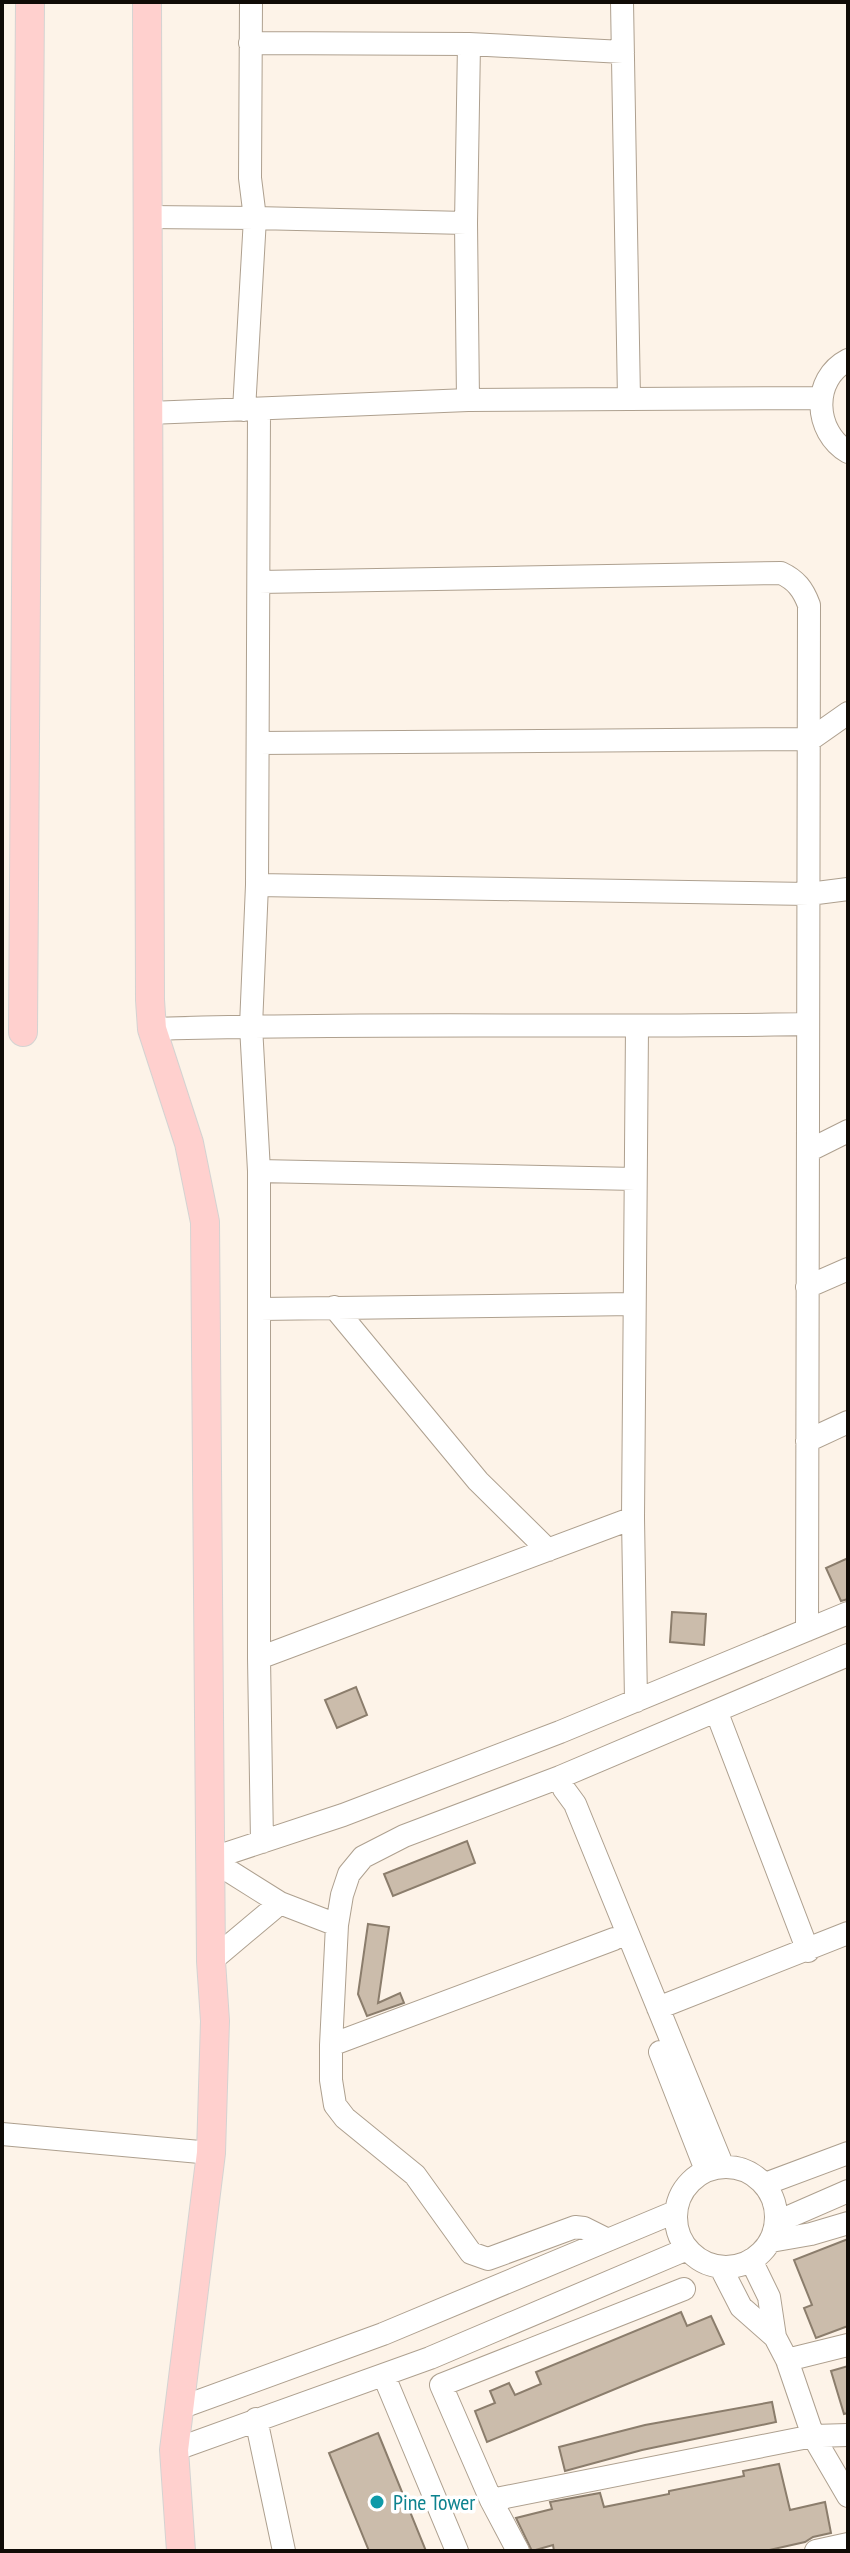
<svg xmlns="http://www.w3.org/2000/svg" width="850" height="2553" viewBox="0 0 850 2553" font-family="'PT Sans Narrow',sans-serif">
<rect width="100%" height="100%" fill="#fdf3e8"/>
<!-- building -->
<path fill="#cbbcab" stroke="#8b7d6c" stroke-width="2" d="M848,1558V1599L841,1601L826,1568Z
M672,1612L706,1614L704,1645L670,1642Z
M356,1687L367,1715L337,1728L325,1700Z
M467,1841L475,1863L393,1896L384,1874Z
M368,1924L389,1927L378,2003L400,1993L404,2003L367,2016L358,1994Z
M848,2239V2326L816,2338L804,2308L812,2305L794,2260Z
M681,2312L687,2326L711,2316L724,2344L487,2442L475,2411L495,2403L490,2391L509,2383L515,2395L541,2384L536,2372Z
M848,2366V2413L844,2414L831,2371Z
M772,2402L776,2422L642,2450L565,2471L559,2447L645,2425Z
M378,2433L426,2551H369L329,2453Z
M779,2464L790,2510L825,2502L831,2533L813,2537L805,2542L765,2551H554L553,2545L532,2551L516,2518L552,2509L550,2502L600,2493L604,2507L669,2494V2491L744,2476L743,2471Z"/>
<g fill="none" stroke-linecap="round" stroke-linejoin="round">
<defs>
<path id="minor" d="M251,2L250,178L255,218L466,223L469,44
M250,43L469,44L623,52
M148,217L255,218L244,410
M466,223L468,400
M848,360C811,379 814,432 848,452
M629,399L821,398
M259,410L257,885L251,1026L259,1171V1658L633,1518
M149,413L468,400L629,399L622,2
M259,582L781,573C796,580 803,589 809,605L807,1630
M258,743L811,739L848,713
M257,885L809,894L848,889
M152,1029C370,1022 589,1028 807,1024
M808,1151L848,1131
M259,1171L635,1179
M807,1287L848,1269
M334,1307L478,1481L548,1550
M260,1309L634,1304
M807,1441L848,1422
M259,1658L262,1842
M636,1701L633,1518L637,1027
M717,1713L808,1951
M560,1777L564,1789L575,1804L723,2167
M210,1859L343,1815L560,1732L848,1613
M210,1859L280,1903L337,1925
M211,1961L280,1903
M658,2008L848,1933
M331,2045L614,1939
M660,2052L706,2170
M2,2134L211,2153
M676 2217a50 50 0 1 1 100 0a50 50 0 1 1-100 0Z
M765,2184L848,2153
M777,2222L848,2191
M608,2240L584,2228L575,2227L488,2259L471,2253L415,2175L345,2118L335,2105L331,2080V2045L337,1925L342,1895L349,1874L363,1857L404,1836L560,1777L848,1655
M771,2241L811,2234L848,2223
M751,2260L769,2297L775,2337L787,2360L813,2436L848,2496
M721,2268L741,2307L775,2337
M787,2360L848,2345
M384,2376L457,2551
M177,2409L383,2334L675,2212
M256,2419L284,2551
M174,2450L430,2358L687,2249
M491,2500L813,2436L848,2435
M518,2551L491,2500L441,2385L684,2289
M816,2551L848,2544"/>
<path id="major" d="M147,2L150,1000L152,1029L189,1143L205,1222L211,1961L215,2021L211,2153L174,2450L181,2551
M23,1032L30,2"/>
</defs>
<!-- minor casing -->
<use href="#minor" stroke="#aea08f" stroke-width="24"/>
<!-- major casing -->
<use href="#major" stroke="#d4d3d2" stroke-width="30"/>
<!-- minor -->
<use href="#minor" stroke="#fff" stroke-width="22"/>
<!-- major -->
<use href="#major" stroke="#ffd0ce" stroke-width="28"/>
</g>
<!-- markers -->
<circle fill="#0f9aa8" stroke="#fff" stroke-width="3" cx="377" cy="2502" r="8"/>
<g text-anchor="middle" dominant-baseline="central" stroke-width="7" stroke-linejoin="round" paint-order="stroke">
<!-- culture labels -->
<g font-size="22" fill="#0d838f" stroke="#fff" text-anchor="start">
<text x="393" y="2502">Pine Tower</text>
</g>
</g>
<!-- border -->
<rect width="850" height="2553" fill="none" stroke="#100b06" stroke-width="8"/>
</svg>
